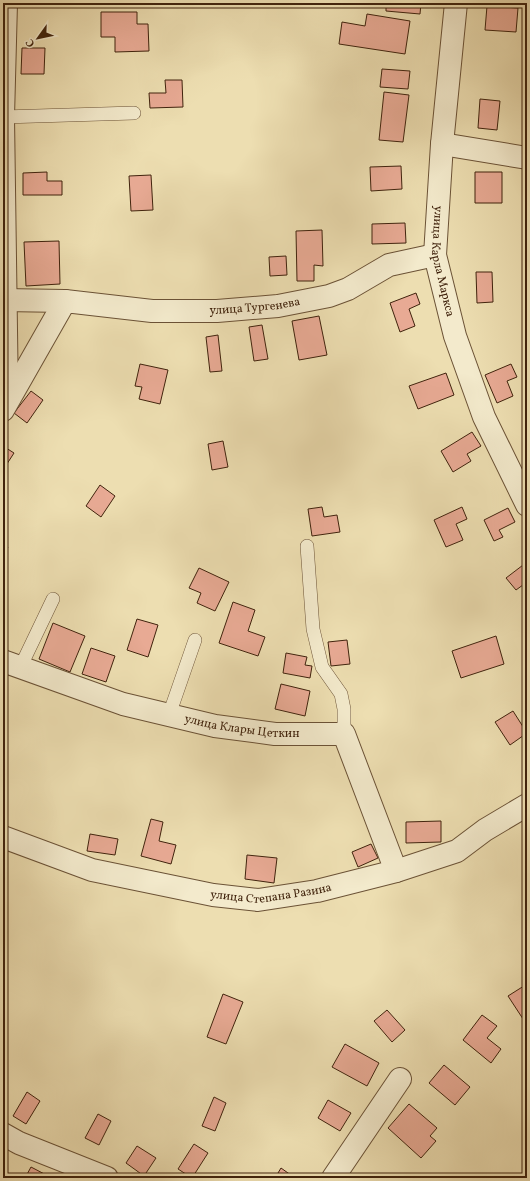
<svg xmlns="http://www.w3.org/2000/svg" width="530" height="1181" viewBox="0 0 530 1181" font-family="Vollkorn,serif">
<rect width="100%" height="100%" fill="#eddeb1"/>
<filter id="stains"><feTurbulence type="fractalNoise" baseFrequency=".005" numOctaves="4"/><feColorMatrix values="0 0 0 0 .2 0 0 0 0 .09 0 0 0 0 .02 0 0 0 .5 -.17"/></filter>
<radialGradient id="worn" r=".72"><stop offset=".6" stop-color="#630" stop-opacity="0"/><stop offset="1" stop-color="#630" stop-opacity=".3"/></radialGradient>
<!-- building -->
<path fill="#e8aa94" stroke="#40230d" d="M386,3H421L420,14L386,11Z
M487,6L518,8L516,32L485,30Z
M101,12H137V24H148L149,51L115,52V37H101Z
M367,14L410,21L405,54L339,44L342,22L365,26Z
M22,48H45L44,74H21Z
M382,69L410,71L408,89L380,87Z
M165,80H182L183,107L150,108L149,93H166Z
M384,92L409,95L403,142L379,140Z
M480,99L500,101L497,130L478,128Z
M401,166L402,189L371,191L370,167Z
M47,172V181H62V195H23V173Z
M475,172H502V203H475Z
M151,175L153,210L131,211L129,176Z
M405,223L406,243L372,244V224Z
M322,230L323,266L314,265V281H297L296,231Z
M59,241L60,284L26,286L24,242Z
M286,256L287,275L270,276L269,257Z
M476,272H492L493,302L477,303Z
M416,293L420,304L409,309L415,326L400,332L390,303Z
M319,316L327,355L299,360L292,321Z
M262,325L268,359L254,361L249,327Z
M218,335L222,371L210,372L206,337Z
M140,364L168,370L160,404L139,399L142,387L135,386Z
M511,364L517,377L507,381L513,396L497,403L485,375Z
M446,373L454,395L418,409L409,386Z
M31,391L43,400L27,423L14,413Z
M472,432L481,446L467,454L471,461L453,472L441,451Z
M223,441L228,467L212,470L208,444Z
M3,446L14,453L3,470Z
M100,485L115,496L101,517L86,506Z
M322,507L324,517L337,515L340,532L312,536L308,509Z
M462,507L467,519L456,524L463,540L446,547L434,520Z
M508,508L515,522L499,530L503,537L494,541L484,520Z
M3,544L8,547L3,555Z
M527,562V582L516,590L506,578Z
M199,568L229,582L215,611L197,603L201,593L189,588Z
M233,602L255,610L248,631L265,637L258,656L219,643Z
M137,619L158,625L148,657L127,650Z
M53,623L85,636L70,672L39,659Z
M496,636L504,664L461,678L452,651Z
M347,640L350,664L331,666L328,642Z
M91,648L115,656L106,682L82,674Z
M286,653L307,657L305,665L312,666L310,678L283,673Z
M281,684L310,691L305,716L275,709Z
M513,711L527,733L510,745L495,722Z
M151,819L163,822L159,841L176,845L171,864L141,856Z
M441,821V842L406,843V822Z
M90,834L118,839L115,855L87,851Z
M371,844L378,858L358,867L352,852Z
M247,855L277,858L274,883L245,879Z
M527,984V1020L525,1022L508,996Z
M223,994L243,1002L226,1044L207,1037Z
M387,1010L405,1030L392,1042L374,1021Z
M482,1015L497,1026L487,1038L501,1049L491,1063L463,1040Z
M345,1044L379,1063L367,1086L332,1067Z
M444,1065L470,1087L455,1105L429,1083Z
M27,1092L40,1101L26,1124L13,1116Z
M214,1097L226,1103L215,1131L202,1126Z
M328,1100L351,1113L340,1131L318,1118Z
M409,1104L437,1128L430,1136L436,1141L421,1158L388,1128Z
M98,1114L111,1121L99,1145L85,1138Z
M194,1144L208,1153L192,1178L178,1169Z
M137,1146L156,1158L144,1176L126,1163Z
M31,1167L52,1178H25Z
M281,1168L295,1178H275Z"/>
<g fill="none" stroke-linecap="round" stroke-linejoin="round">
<defs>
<path id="lane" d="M3,117L134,113
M307,546L313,629L322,667L341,694L344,709V734
M20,668L53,599
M169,715L195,640"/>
<g id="street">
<path d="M6,3L3,117L7,401"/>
<path id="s1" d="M456,3L442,144L435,255L455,336L484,417L527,505"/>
<path d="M442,144L527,158"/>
<path d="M3,300L65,301"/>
<path id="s2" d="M3,410L65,301L152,311H217L278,306L329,296L348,289L389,265L435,255"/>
<path id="s3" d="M3,661L123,704L215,726L275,734H344L396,871"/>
<path id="s4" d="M3,837L92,870L213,895L258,900L317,891L396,871L457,851L485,830L527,805"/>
<path d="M3,1134L19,1143L107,1178"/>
<path d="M333,1178L400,1079"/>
</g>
</defs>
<!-- lane casing -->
<use href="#lane" stroke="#6b5236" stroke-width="14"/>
<!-- street casing -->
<use href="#street" stroke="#6b5236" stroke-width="24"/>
<!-- lane -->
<use href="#lane" stroke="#f3eacc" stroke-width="13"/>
<!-- street -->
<use href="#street" stroke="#f3eacc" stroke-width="22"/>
</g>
<g text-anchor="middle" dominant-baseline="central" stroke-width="3" stroke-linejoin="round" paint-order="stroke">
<!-- street labels -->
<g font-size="12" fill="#40230d" stroke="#f3eacc">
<text stroke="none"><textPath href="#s1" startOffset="260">улица Карла Маркса</textPath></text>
<text stroke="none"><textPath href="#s2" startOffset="316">улица Тургенева</textPath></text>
<text stroke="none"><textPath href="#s3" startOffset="249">улица Клары Цеткин</textPath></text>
<text stroke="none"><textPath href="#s4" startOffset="277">улица Степана Разина</textPath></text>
</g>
</g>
<!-- margin -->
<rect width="530" height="1181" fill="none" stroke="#eddeb1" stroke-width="16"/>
<rect x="4" y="4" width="522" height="1173" fill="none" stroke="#40230d" stroke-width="2"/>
<rect x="8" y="8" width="514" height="1165" fill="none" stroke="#40230d"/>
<!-- north arrow -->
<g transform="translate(38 38) rotate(237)" stroke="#f3eacc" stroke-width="3" paint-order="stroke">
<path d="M0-3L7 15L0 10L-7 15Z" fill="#40230d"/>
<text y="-6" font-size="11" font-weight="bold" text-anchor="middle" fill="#40230d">С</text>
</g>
<rect width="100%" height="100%" filter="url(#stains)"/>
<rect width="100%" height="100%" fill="url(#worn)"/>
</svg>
